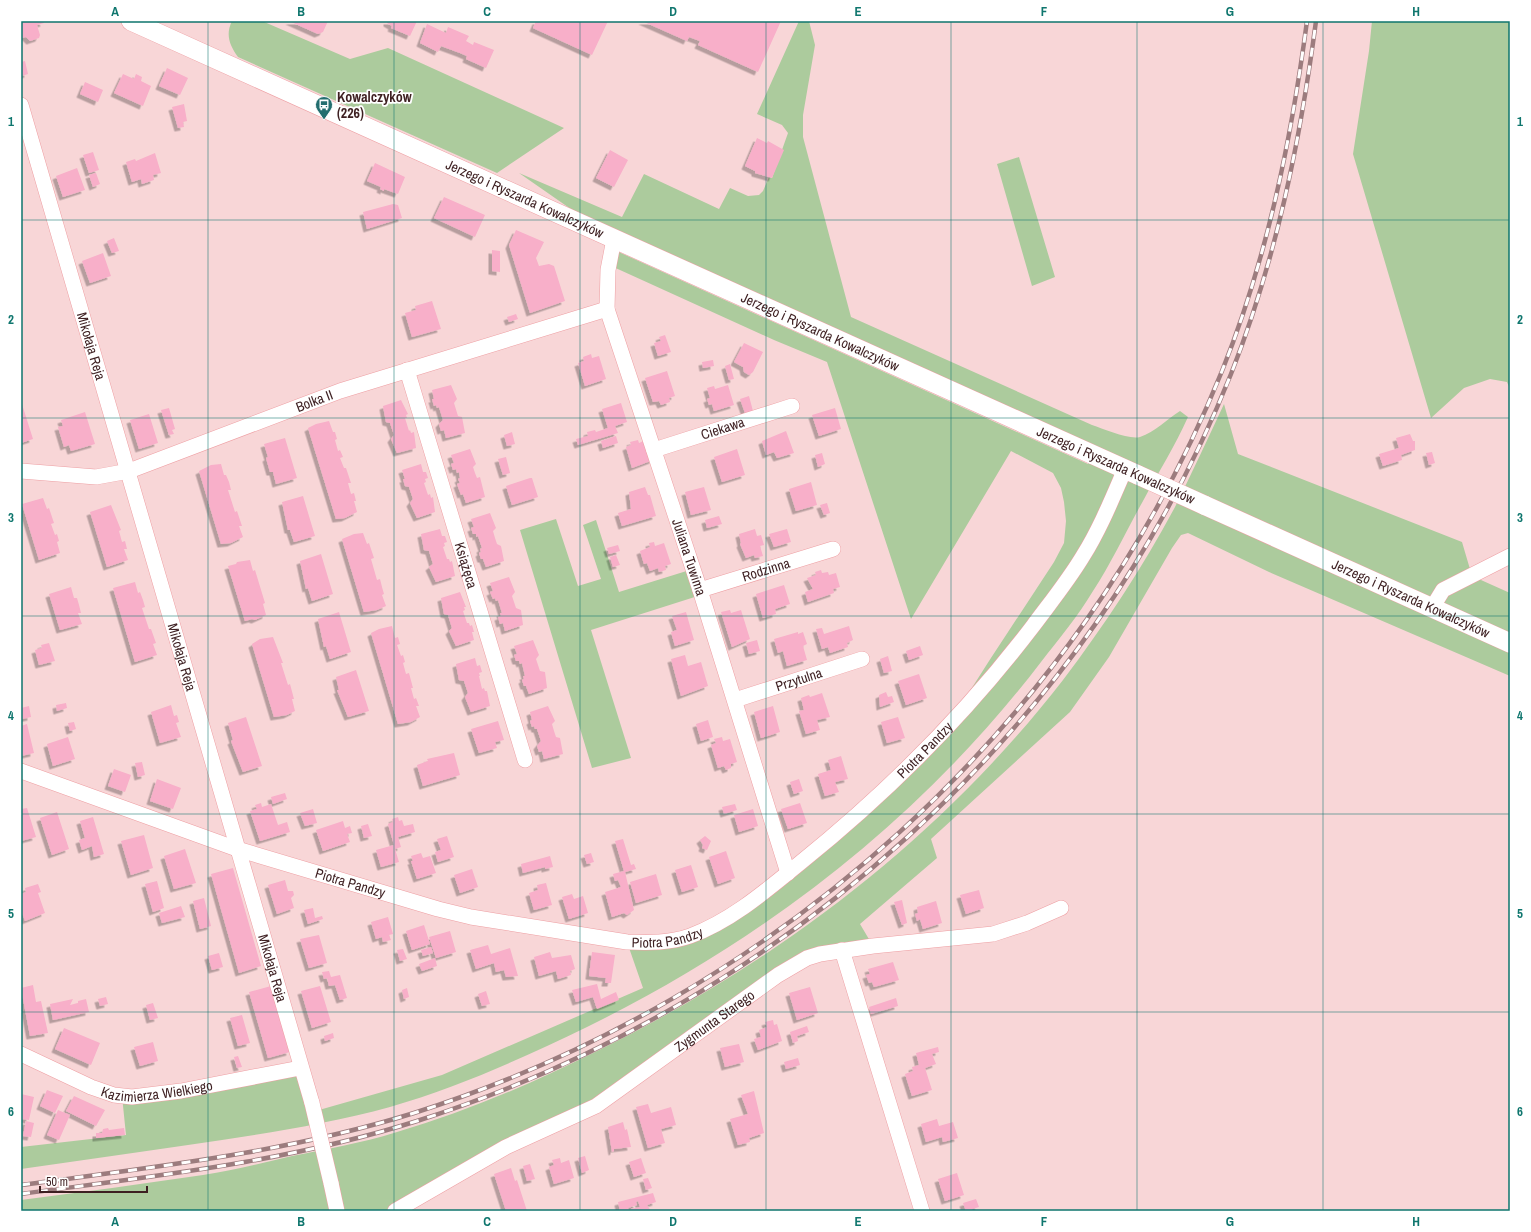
<svg xmlns="http://www.w3.org/2000/svg" width="1531" height="1232" viewBox="0 0 1531 1232" font-family="'Archivo Narrow',sans-serif">
<defs>
<filter id="shadow"><feDropShadow dx="-3.5" dy="3.5" stdDeviation="0" flood-color="#0004"/></filter>
</defs>
<rect width="100%" height="100%" fill="#f8d6d7"/>
<!-- green -->
<path fill="#accb9d" d="M232,21H262L350,59L388,48L564,128L497,173L238,57C230,46 225,35 232,21Z
M799,21H809L815,45L803,115V137L851,317L1092,425C1104,429 1129,440 1140,437C1155,432 1167,419 1180,411L1188,417C1175,446 1158,473 1143,501C1126,531 1112,562 1093,591C1078,616 1059,639 1041,662C921,819 764,940 587,1027C523,1058 459,1087 390,1107C324,1125 256,1135 188,1145C133,1153 77,1161 21,1169V1147L126,1135L122,1096L300,1068L312,1112L442,1075L643,988L627,942H664L735,912L947,727L989,661L1054,562L1064,543L1066,521L1064,502L1061,488L1053,473L1011,451L911,619L827,362L774,340L609,265L612,249L1088,464V453L614,239L519,173L622,217L644,174L719,209L730,188L748,196L759,195L763,191L769,177L772,178L788,133L782,125L757,114Z
M1372,21H1510V389L1507,382L1490,379L1464,388L1431,418L1353,154L1369,51Z
M1019,157L1055,277L1032,286L997,164Z
M1224,404L1238,454L1462,542L1472,576L1510,593V676L1269,572L1188,533L1181,535L1172,548L1109,657L1070,712L931,839L937,858L860,924L873,946L820,954L613,1095L395,1211H21V1200C82,1192 142,1184 203,1175C233,1170 263,1163 292,1156C327,1149 362,1143 397,1132C465,1112 531,1084 595,1052C776,963 939,840 1063,680C1104,626 1143,567 1175,507C1192,473 1208,438 1224,404Z
M556,519L578,586L601,579L583,525L596,520L619,592L693,569L701,595L591,630L631,758L592,768L520,530Z"/>
<!-- building -->
<path fill="#f8afc9" filter="url(#shadow)" d="M21,21H43L44,23L37,25L40,35L39,38L30,41L26,37L21,38Z
M289,21H328L323,32L318,34Z
M387,21H417L410,36L391,28L392,26L387,23Z
M536,21H608L592,55L533,28Z
M642,21H781L758,72L698,45L700,41L689,37L687,41Z
M427,24L446,33L448,27L469,36L466,41L473,45L474,42L494,50L486,68L466,59L467,56L460,53L441,46L438,52L420,43Z
M25,61L28,74L22,76L21,62Z
M167,68L188,78L180,95L159,86Z
M123,74L134,79L136,74L142,77L141,81L151,86L143,106L114,93Z
M85,82L103,90L98,102L80,94Z
M184,104L187,121L183,122L184,127L178,128L172,107Z
M757,138L767,143L768,141L784,150L772,178L755,173V171L745,166Z
M610,150L628,160L614,187L596,178Z
M93,152L99,170L89,173L83,155Z
M155,153L161,173L153,175L154,180L142,184L141,179L132,182L126,162L135,159L136,161Z
M375,163L405,177L398,194L384,189V191L380,189L381,187L367,181Z
M77,168L85,190L63,197L56,176Z
M96,173L100,184L93,187L89,175Z
M444,197L485,215L475,237L434,218Z
M393,204L398,205L402,218L367,229L363,212Z
M516,230L544,242L536,258L539,266L549,264L554,266L565,301L530,313L509,245Z
M114,238L119,251L112,253L107,241Z
M492,250L500,251V272L492,271Z
M103,253L111,276L90,283L82,261Z
M432,301L441,329L412,337L405,313L416,310L415,306Z
M516,314L518,319L509,322L507,317Z
M665,335L671,352L658,356L654,343L661,341L659,337Z
M744,343L763,352L753,372L749,375L744,372L743,367L734,362Z
M591,354L592,358L599,356L606,379L585,386L578,363L584,361L583,357Z
M713,360L714,366L703,368L702,362Z
M730,364L734,379L729,380L725,366Z
M667,371L675,396L669,398L670,402L661,405L659,401L653,402L645,378Z
M451,385L457,399L454,403L458,416L462,417L465,433L446,438L444,430L441,431L439,424L443,420L439,407L437,408L436,405L434,406L432,399H434L432,390Z
M728,385L734,405L714,411L712,404L709,405L707,399L710,398L707,388L714,386L715,389Z
M749,396L753,411L745,413L740,399Z
M401,400L408,414L406,415L407,418H405L409,431L410,430L411,433L414,432L416,448L397,453L391,439L394,435L390,423L386,422L383,406Z
M21,401L33,439L21,443Z
M621,403L627,422L615,426L618,433L578,445L576,439L588,436L587,432L595,430L596,432L608,428L602,409Z
M169,408L175,429L172,430L174,434L169,435L161,410Z
M835,408L841,429L819,436L812,415Z
M85,412L95,444L71,451L69,445L64,447L58,427L63,426L61,420Z
M149,414L158,443L139,449L130,420Z
M329,421L333,432H335L337,439L335,440L338,451L340,450L343,457L340,458L344,468H346L351,483H348L351,494L354,493L356,501H354L357,512L345,518L336,519L308,428L316,424Z
M786,431L794,453L777,458L774,452L766,455L762,441Z
M512,432L515,444L507,446L504,435Z
M1410,434L1413,441H1415V450L1401,455L1402,460L1383,466L1379,454L1399,448L1396,438Z
M616,436L618,443L603,448L601,441Z
M285,438L297,478L276,484L273,472H270L266,458L268,457L264,444Z
M638,440L639,443L646,440L653,460L632,468L626,447L631,445L630,442Z
M470,449L476,464L473,467L475,473L477,478L480,477L485,497L466,503L463,494L461,495L457,484L460,483L458,479L460,478L459,472L457,473L456,469L453,470L451,464L454,463L451,455Z
M737,449L745,475L722,482L714,457Z
M1432,452L1435,463L1429,465L1426,453Z
M822,453L825,464L818,467L815,455Z
M506,457L510,473L503,475L498,459Z
M221,464L224,475H226L229,482L231,490H228L235,512L237,511L242,526H239L243,537L231,543L221,544L199,471L211,465Z
M421,464L423,472H426L428,478L425,479L426,482L424,483L428,495L430,494L431,498L433,497L435,512L417,518L410,503L413,499L409,487L405,486L403,479H405L402,470Z
M530,478H532L538,497L512,505L506,486Z
M811,482L817,505L796,511L789,489Z
M645,487L648,495H650L656,516L622,526L618,513L631,509L629,492Z
M704,487L711,510L691,515L685,492Z
M303,496L315,536L294,542L290,530H288L282,502Z
M43,498L47,509L49,508L54,523L51,524L55,535L57,534L59,541L57,542L60,553L39,560L22,504Z
M827,503L830,513L824,515L820,505Z
M111,505L121,530L119,531L122,542L125,541L127,549H124L128,560L107,567L90,512Z
M490,513L496,528L493,531L495,538L497,544L501,546L504,561L486,567L483,559H481L479,553L481,552L480,549L482,548L478,536L476,537V534H473L471,528L474,527L471,519Z
M719,516L722,524L707,528L705,520Z
M440,529L442,536H445L447,542L444,543L445,546L443,547L447,559H449L450,562L452,561L455,576L436,582L429,567L433,564L429,551L424,550L421,534Z
M755,529L757,536L761,535L764,545L760,546L763,556L755,558L754,555L746,558L740,544L741,543L739,534Z
M787,529L791,542L774,547L769,534Z
M363,533L367,544L369,543L374,558L371,559L377,580L380,579L382,587L384,594L382,595L386,606L377,610L364,612L342,539L354,534Z
M654,542L655,546L664,543L671,564L665,566L666,570L659,572L658,568L650,571L647,563L644,564L640,551L650,547L649,543Z
M618,545L620,551L609,554L607,548Z
M321,554L333,594L312,601L308,588L306,589L300,561Z
M616,555L620,565L613,567L610,557Z
M250,560L253,571L255,570L265,603L263,604L266,615L255,620L252,619L245,621L228,566L236,564L237,562Z
M821,570L822,573L828,572L829,575L836,573L840,587L833,589L834,593L808,602L805,592L813,589L807,578L816,575L815,572Z
M509,577L515,592L512,596L516,608L521,610L523,625L505,631L503,623L500,624L498,617L501,616L500,613H502L498,600L496,601L495,598L493,599L490,592L493,591L490,583Z
M135,582L138,593L140,592L143,600L145,607L142,608L149,629H151L156,643L153,644L157,655L135,662L113,588Z
M784,585L790,604L775,609L776,614L763,618L756,594Z
M71,587L74,598H77L79,605L81,613H78L82,624L60,630L49,594Z
M460,592L466,607H464L465,610L463,611L467,623H469L470,626L472,625L474,632H472L474,640L456,646L449,631L452,628L448,615L444,614L441,598Z
M730,610L731,613L741,610L750,639L732,647L721,612Z
M339,612L351,652L330,659L326,646L324,647L318,619Z
M686,612L694,640L675,646L671,632L677,630L672,616Z
M392,626L395,638L398,637L400,644L397,645L401,656L403,655L405,662L403,663L406,674L409,673L413,688H411L414,699L416,698L419,706H416L420,717L411,722L398,724L371,633L379,629Z
M849,626L853,640L847,643L848,647L830,653L828,647L822,649L816,629L822,628L824,634Z
M798,632V634L803,632L807,644L803,646L807,660L787,666L783,651L778,653L774,639Z
M273,637L283,663H281L288,685L290,684L294,699H292L295,711L287,715L274,717L252,644L260,639Z
M533,640L539,655L536,659L540,671L545,672L547,688L529,694L526,686H524L522,680L524,679L523,676H525L522,663L520,664L519,661H516L514,655L517,654L514,646Z
M757,640L760,651L749,654L746,643Z
M49,643L55,661L39,665L35,650L42,648L41,645Z
M920,646L923,655L909,660L906,651Z
M685,655L688,666L701,662L708,686L681,696L671,659Z
M888,656L892,671L884,673L880,659Z
M475,658L477,666L480,665L482,672L479,673L480,676H479L482,689L484,688L485,691H487L490,706L471,712L465,697L468,693L464,681L459,680L456,664Z
M356,670L369,711L348,717L337,690H339L336,677Z
M919,674L927,698L906,705L898,681Z
M886,692L888,697L892,696L894,702L880,707L879,695Z
M822,693L830,717L817,720L820,730L806,734L799,711L804,710L801,698L809,695L810,697Z
M66,703L67,708L57,711L56,705Z
M171,705L174,716L177,715L179,722L176,723L181,737L160,743L151,712Z
M29,706L31,717L22,719L21,708Z
M548,706L555,721L552,724L554,731L556,737L560,738L563,754L544,759L542,751L539,752L537,746L541,741L537,729H535L534,726L532,727L530,721L532,720L530,712Z
M773,706L780,732L761,738L754,712Z
M246,717L262,766L243,772L231,741L233,740L228,723Z
M898,717L905,738L887,743L881,722Z
M708,720L713,737L701,741L696,724Z
M498,721L504,740L495,742L497,748L479,753L471,729Z
M74,722L76,729L70,731L68,723Z
M27,724L34,753L21,756V726Z
M68,737L75,759L53,766L47,744Z
M722,737L723,741L730,739L737,762L731,764V768L726,770L724,766L718,768L711,745L716,743L714,739Z
M454,753L460,775L423,786L417,765L428,761L427,759Z
M841,756L848,779L835,782L839,792L825,796L818,774L831,770L828,760Z
M142,762L145,775L138,777L135,763Z
M114,769L131,775L125,792L108,786Z
M157,779L181,788L173,809L150,801Z
M799,779L803,791L794,794L790,782Z
M285,793L287,799L273,804L271,797Z
M261,803L262,807L271,804L278,825L287,822L290,832L260,841L250,811L257,809L255,805Z
M800,803L807,823L788,829L781,809Z
M735,804L737,810L724,814L722,807Z
M27,808L36,837L21,841V809Z
M313,809L317,823L305,826L300,813Z
M753,809L758,826L739,832L734,815Z
M57,812L69,849L52,855L40,818Z
M93,817L104,854L94,857L92,846L82,850L79,840L85,838L80,821Z
M398,817L399,821L402,820L404,826L413,824L415,832L398,837L401,847L395,849L399,862L381,867L376,850L394,845L388,824L393,822L392,819Z
M343,821L345,828L350,826L352,833L347,834L350,842L323,851L316,830Z
M368,824L372,836L364,838L361,826Z
M144,835L153,868L131,875L121,841Z
M447,836L454,857L438,862L435,852L441,850L437,839Z
M705,836L711,841L707,850L702,848L703,845L700,840Z
M623,839L631,865L634,864L636,869L625,872L634,910L627,915L624,913L612,917L605,892L621,887L618,880L615,881L613,874L624,871L615,841Z
M185,849L196,883L174,889L164,856Z
M726,851L735,878L718,884L709,857Z
M421,853L423,858L430,856L436,873L417,879L411,861H413L411,856Z
M591,853L594,862L587,864L584,855Z
M550,856L553,867L545,869V867L523,873L521,864Z
M691,865L698,887L682,892L675,870Z
M233,868L261,966L239,973L211,874Z
M472,869L478,887L460,893L454,875Z
M656,874L662,895L636,903L630,882Z
M285,880L288,891H293L294,895L291,898L294,908L277,914L268,885Z
M157,881L164,908L153,912L145,884Z
M546,883L552,905L534,910L529,893L538,890L537,885Z
M38,884L41,892L38,893L45,913L25,921L21,910V894L26,892L25,888Z
M979,890L984,908L966,914L960,895Z
M572,894L574,899L583,896L588,913L569,919L562,897Z
M204,898L211,926L200,929L193,901Z
M902,900L907,923L902,925L894,902Z
M936,901L942,923L923,929L920,919L917,921L915,914L918,913L917,907Z
M181,906L185,917L162,923L159,913Z
M313,908L315,918L322,916L323,919L308,924L304,910Z
M388,917L393,934L389,935L391,940L383,942L382,937L376,939L371,922Z
M424,925L430,944L412,950L406,931Z
M450,931L456,952L436,958L429,937Z
M319,935L327,963L309,968L300,939Z
M488,945L491,954L510,948L518,976L506,977L504,970L496,972L494,963L476,969L470,950Z
M431,947L433,953L423,956L421,950Z
M403,949L407,959L400,961L397,950Z
M550,952L552,958L571,955L575,969L570,971L571,975L558,979L556,971L539,976L534,957Z
M592,952L615,955L611,983H605L606,978L589,976Z
M219,953L223,967L212,970L208,956Z
M435,958L437,966L422,971L419,964Z
M893,962L899,980L874,987L872,982L869,983L866,975L870,974L868,969Z
M329,971L331,977L340,975L347,998L340,1000L335,985L329,986L327,978L324,979L322,972Z
M597,984L601,999L616,992L619,1000L597,1009L593,997L576,1002L572,990Z
M33,985L36,1002L41,1001L48,1033L30,1036L21,988Z
M271,986L290,1052L268,1058L249,992Z
M320,986L331,1022L312,1028L301,991Z
M810,987L818,1013L797,1020L789,993Z
M407,988L409,997L404,999L402,990Z
M486,991L490,1004L482,1006L478,994Z
M106,997L108,1004L100,1006L98,999Z
M896,998L898,1006L871,1014L869,1007Z
M73,999L70,1005L78,1003V1001L86,999L89,1012L53,1020L50,1004Z
M153,1003L158,1018L150,1020L146,1005Z
M242,1015L250,1043L238,1046L230,1018Z
M773,1020L774,1025L777,1024L782,1041L758,1050L754,1039L761,1037L759,1030L767,1027L765,1022Z
M807,1026L809,1032L797,1036L798,1041L793,1043L790,1032Z
M64,1028L100,1043L91,1065L55,1049Z
M333,1033L334,1038L325,1041L324,1036Z
M153,1042L158,1061L140,1066L134,1047Z
M739,1044L744,1062L725,1067L720,1048Z
M938,1047L939,1052L932,1054L936,1064L925,1068L932,1090L912,1096L905,1074L913,1071L912,1067L919,1065L916,1053Z
M238,1056L242,1067L237,1068L234,1057Z
M798,1058L800,1065L786,1069L784,1062Z
M47,1090L63,1096L55,1113L40,1106Z
M754,1091L764,1133L749,1138L750,1142L738,1145L730,1119L748,1114L741,1095Z
M21,1094L34,1097L29,1120L22,1119L21,1117Z
M74,1096L105,1110L96,1126L66,1111Z
M648,1104L651,1113L671,1107L676,1125L661,1129L665,1143L648,1148L636,1107Z
M58,1110L70,1115L59,1140L47,1135Z
M937,1119L939,1126L953,1122L958,1138L943,1142L942,1137L926,1142L921,1124Z
M26,1121L34,1123L31,1137L23,1136Z
M623,1122L625,1130L627,1129L631,1147L614,1149V1151L612,1152L608,1127Z
M108,1128L109,1130L124,1128L125,1135L96,1138V1133H102L103,1129Z
M585,1156L589,1170L582,1173L578,1158Z
M560,1158L561,1163L569,1160L574,1178L554,1184L549,1167L554,1165L552,1160Z
M641,1158L646,1173L634,1177L629,1162Z
M530,1164L535,1179L527,1181L523,1166Z
M511,1168L515,1181L517,1180L527,1211H506L494,1174Z
M957,1173L964,1195L945,1201L938,1179Z
M648,1178L652,1188L646,1190L643,1179Z
M653,1193L656,1202L647,1205L651,1211H631V1209L640,1207L638,1201L636,1202L637,1205L628,1208L629,1211H620L618,1202Z
M976,1199L979,1207L966,1211L963,1203Z"/>
<g fill="none" stroke-linecap="round" stroke-linejoin="round">
<defs>
<g id="minor">
<path id="s1" d="M21,105L312,1103"/>
<path id="s2" d="M614,239L608,270L607,309L700,590L788,873"/>
<path id="s3" d="M407,370L525,760"/>
<path id="s4" d="M654,450L792,406"/>
<path id="s5" d="M21,471L96,477L129,471L340,391L607,309"/>
<path id="s6" d="M700,590L833,549"/>
<path d="M1432,608L1443,590L1510,556"/>
<path id="s7" d="M735,700L862,659"/>
<path id="s8" d="M21,771L237,849L438,909L471,917L627,942C649,943 670,943 690,936C731,921 767,890 800,863C887,793 965,715 1033,626C1050,603 1068,581 1083,556C1100,529 1112,499 1125,469"/>
<path d="M842,950L922,1211"/>
<path id="s9" d="M21,1054L91,1087L114,1095L132,1097L181,1091L300,1068"/>
<path d="M331,1183L337,1211"/>
<path id="s10" d="M395,1211L506,1147L596,1106L778,975L807,958L820,954L873,946L993,934L1027,923L1061,908"/>
</g>
<g id="major">
<path id="s11" d="M131,21L1138,475"/>
<path id="s12" d="M1204,505L1510,643"/>
</g>
</defs>
<!-- minor casing -->
<use href="#minor" stroke="#ee9fa3" stroke-width="16"/>
<!-- major casing -->
<use href="#major" stroke="#ee9fa3" stroke-width="20"/>
<!-- minor -->
<use href="#minor" stroke="#fff" stroke-width="15"/>
<!-- major -->
<use href="#major" stroke="#fff" stroke-width="19"/>
<defs>
<path id="rail" d="M21,1185C153,1167 286,1153 414,1113C776,998 1079,725 1222,371C1267,259 1291,141 1307,21
M21,1194C154,1176 288,1162 417,1121C780,1005 1089,730 1231,374C1276,260 1300,142 1316,21"/>
</defs>
<!-- rail casing -->
<use href="#rail" stroke="#9c7c7e" stroke-width="4.5"/>
<!-- rail -->
<use href="#rail" stroke="#fff" stroke-width="3" stroke-dasharray="9" stroke-linecap="butt"/>
<defs>
<path id="minor-bridge" d="M312,1103L331,1183"/>
<path id="major-bridge" d="M1138,475L1204,505"/>
</defs>
<!-- minor-bridge casing -->
<use href="#minor-bridge" stroke="#ee9fa3" stroke-width="16" stroke-linecap="butt"/>
<!-- major-bridge casing -->
<use href="#major-bridge" stroke="#ee9fa3" stroke-width="20" stroke-linecap="butt"/>
<!-- minor-bridge -->
<use href="#minor-bridge" stroke="#fff" stroke-width="15"/>
<!-- major-bridge -->
<use href="#major-bridge" stroke="#fff" stroke-width="19"/>
</g>
<!-- grid -->
<path fill="none" stroke="#0f766e" stroke-width="1" stroke-opacity="0.55" d="M208,21V1211M394,21V1211M580,21V1211M766,21V1211M951,21V1211M1137,21V1211M1323,21V1211M21,220H1510M21,418H1510M21,616H1510M21,814H1510M21,1012H1510"/>
<!-- icons -->
<defs>
<symbol id="bus-pin" viewBox="-11 -11 22 30"><path d="M0 17L-7.5 6A9.5 9.5 0 1 1 7.5 6Z" fill="#236e6f" stroke="#fff"/><path d="M-5-6H5V4H4V6H2V4H-2V6H-4V4H-5ZM-3.5-4V0h7V-4ZM-3.5 1.2v1.5H-2V1.2ZM2 1.2v1.5H3.5V1.2Z" fill="#fff"/></symbol>
</defs>
<g fill-rule="evenodd">
<use href="#bus-pin" x="314" y="95" width="20" height="27"/>
</g>
<g text-anchor="middle" dominant-baseline="central" stroke-width="3.5" stroke-linejoin="round" paint-order="stroke">
<!-- poi labels -->
<g font-size="14" font-weight="bold" fill="#3d1f21" stroke="#fff" text-anchor="start">
<text x="337" y="97">Kowalczyków<tspan x="337" dy="16">(226)</tspan></text>
</g>
<!-- street labels -->
<g font-size="14" fill="#3d1f21" stroke="#fff">
<text stroke="none"><textPath href="#s11" startOffset="432">Jerzego i Ryszarda Kowalczyków</textPath></text>
<text stroke="none"><textPath href="#s11" startOffset="756">Jerzego i Ryszarda Kowalczyków</textPath></text>
<text stroke="none"><textPath href="#s1" startOffset="251">Mikołaja Reja</textPath></text>
<text stroke="none"><textPath href="#s5" startOffset="307">Bolka II</textPath></text>
<text stroke="none"><textPath href="#s4" startOffset="72">Ciekawa</textPath></text>
<text transform="translate(1116 465) rotate(24)">Jerzego i Ryszarda Kowalczyków</text>
<text stroke="none"><textPath href="#s2" startOffset="332">Juliana Tuwima</textPath></text>
<text stroke="none"><textPath href="#s3" startOffset="204">Książęca</textPath></text>
<text stroke="none"><textPath href="#s6" startOffset="69">Rodzinna</textPath></text>
<text stroke="none"><textPath href="#s12" startOffset="227">Jerzego i Ryszarda Kowalczyków</textPath></text>
<text stroke="none"><textPath href="#s1" startOffset="575">Mikołaja Reja</textPath></text>
<text stroke="none"><textPath href="#s7" startOffset="67">Przytulna</textPath></text>
<text stroke="none"><textPath href="#s8" startOffset="996">Piotra Pandzy</textPath></text>
<text stroke="none"><textPath href="#s8" startOffset="348">Piotra Pandzy</textPath></text>
<text stroke="none"><textPath href="#s8" startOffset="672">Piotra Pandzy</textPath></text>
<text stroke="none"><textPath href="#s1" startOffset="899">Mikołaja Reja</textPath></text>
<text stroke="none"><textPath href="#s10" startOffset="373">Zygmunta Starego</textPath></text>
<text stroke="none"><textPath href="#s9" startOffset="145">Kazimierza Wielkiego</textPath></text>
</g>
</g>
<!-- border -->
<rect width="1531" height="1232" fill="none" stroke="#ffffff" stroke-width="44"/>
<!-- scale -->
<path d="M40 1186v6h107v-6" fill="none" stroke="#3d1f21" stroke-width="2"/>
<text x="46" y="1186" font-size="12" fill="#3d1f21" stroke="#ffffff" stroke-width="3" paint-order="stroke">50 m</text>
<rect x="22" y="22" width="1487" height="1188" fill="none" stroke="#0f766e" stroke-width="1.5"/>
<g font-size="13" text-anchor="middle" font-weight="bold" fill="#0f766e">
<text x="115" y="16">A</text>
<text x="301" y="16">B</text>
<text x="487" y="16">C</text>
<text x="673" y="16">D</text>
<text x="858" y="16">E</text>
<text x="1044" y="16">F</text>
<text x="1230" y="16">G</text>
<text x="1416" y="16">H</text>
<text x="11" y="126">1</text>
<text x="1520" y="126">1</text>
<text x="11" y="324">2</text>
<text x="1520" y="324">2</text>
<text x="11" y="522">3</text>
<text x="1520" y="522">3</text>
<text x="11" y="720">4</text>
<text x="1520" y="720">4</text>
<text x="11" y="918">5</text>
<text x="1520" y="918">5</text>
<text x="11" y="1116">6</text>
<text x="1520" y="1116">6</text>
<text x="115" y="1226">A</text>
<text x="301" y="1226">B</text>
<text x="487" y="1226">C</text>
<text x="673" y="1226">D</text>
<text x="858" y="1226">E</text>
<text x="1044" y="1226">F</text>
<text x="1230" y="1226">G</text>
<text x="1416" y="1226">H</text>
</g>
</svg>
